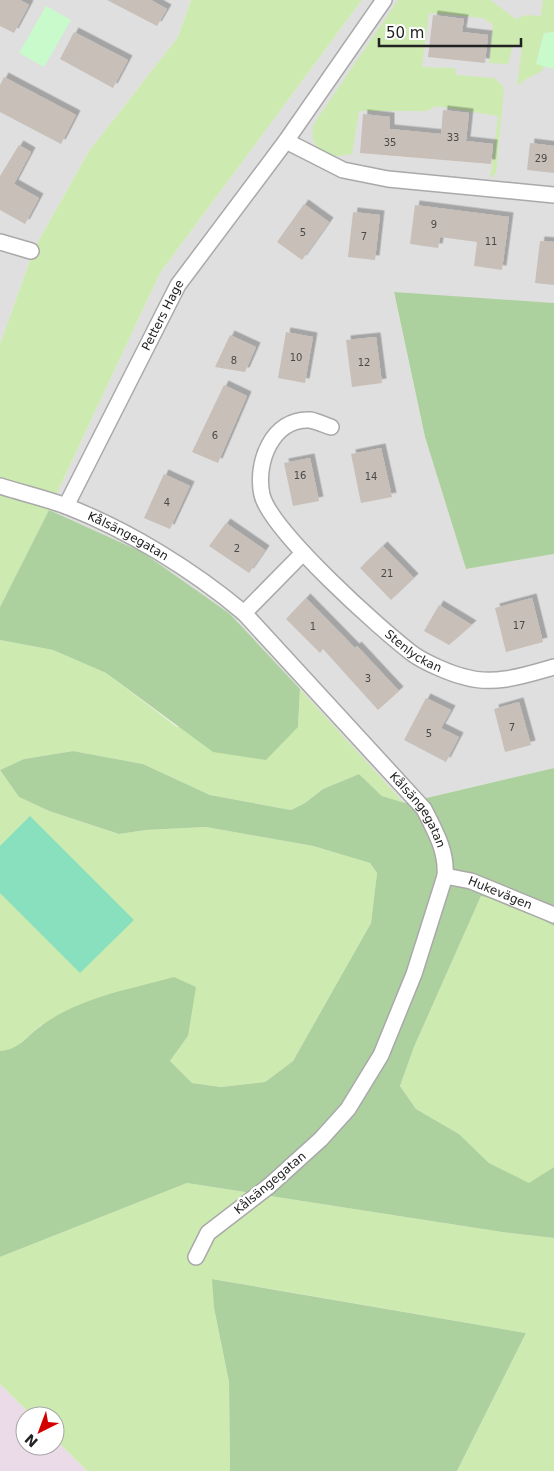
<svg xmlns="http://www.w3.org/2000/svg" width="554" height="1471" viewBox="0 0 554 1471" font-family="'DejaVu Sans',sans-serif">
<defs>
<filter id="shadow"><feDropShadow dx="4.5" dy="-4.5" stdDeviation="0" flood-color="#0004"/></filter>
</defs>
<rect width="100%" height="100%" fill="#f2efe9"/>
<!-- residential -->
<path fill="#e0dfdf" d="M0,0H191L178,37L89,151L34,249L0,344Z
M362,0H554V303L394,293L425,437L466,569L554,554V768L404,803L230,614L49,510L160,273Z"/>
<!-- industrial -->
<path fill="#ebdbe8" d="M0,1384L32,1416H25V1446H55V1439L87,1471H0Z"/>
<!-- grass -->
<path fill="#cdebb0" d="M191,0H362L160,273L49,510L0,607V344L34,249L89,151L178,37Z
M398,0H490L516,19L526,15L541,16L543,0H554V32L544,33L536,63L544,66L542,71L526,79L517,86L522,47L513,45L508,64L489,63L493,25L483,18L429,13L422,67L455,68L456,75L494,78L502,85L504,89L496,173L490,179L498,116L436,106L427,111H359L352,154L331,157C317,149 310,142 313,125Z
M0,640L53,650L106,673L177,727H298L300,689L404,803L382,796L359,774L323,789L305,803L291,810L210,795L143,764L73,751L24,759L0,770Z
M0,770L19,797L49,811L119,834L146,830L206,827L313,846L370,863L377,873L371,923L293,1061L265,1082L221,1087L192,1083L170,1061L188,1036L41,1025L13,1050L0,1051Z
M481,896L513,904L554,926V1167L529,1184L489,1163L459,1134L416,1109L400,1086L414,1047Z
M187,1183L502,1232L554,1238V1471H457L526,1333L213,1279L214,1308L229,1382L230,1471H87L55,1439V1416H32L0,1384V1257Z"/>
<!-- forest -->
<path fill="#add19e" d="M394,292L554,303V554L466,569L425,437Z
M49,510L142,552L230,614L300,689L298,727L266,760L213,752L106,673L53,650L0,640V607Z
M73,751L143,764L210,795L291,810L305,803L323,789L359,774L382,796L405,803L554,768V926L513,904L481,896L414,1047L400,1086L416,1109L459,1134L489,1163L529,1183L554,1167V1238L502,1232L187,1183L0,1257V1051C21,1049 25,1037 41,1026C78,998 130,989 174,977L196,987L188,1036L170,1061L192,1083L221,1087L265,1082L293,1061L371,923L377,873L370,863L313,846L206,827L146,830L119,834L49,811L19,797L0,770L24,759Z
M212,1279L526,1333L457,1471H230L229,1382L214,1308Z"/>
<!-- park -->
<path fill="#c8facc" d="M46,6L71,20L44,67L19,53Z
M554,32V69L536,64L544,33Z"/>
<!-- pitch -->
<path fill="#88e0be" d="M30,816L134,920L80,973L0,893V846Z"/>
<!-- building -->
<path fill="#c7bfb8" filter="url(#shadow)" d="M0,0H20L29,5L14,33L0,26Z
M107,0H151L167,9L157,26Z
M433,15L464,19L462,32L488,35L485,63L428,57Z
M74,32L128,60L113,88L60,59Z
M4,77L76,115L61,144L0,112V85Z
M443,110L469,113L466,141L493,144L491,164L360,153L363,114L390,117V129L441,134Z
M530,143L554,146V173L527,170Z
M19,145L31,152L14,184L39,198L25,224L0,210V176Z
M304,204L329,222L302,260L277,242Z
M415,205L509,217L502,270L474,266L477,242L440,237L438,248L410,244Z
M353,212L380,215L375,260L348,257Z
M540,241L554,242V285L535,283Z
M286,332L313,337L305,383L278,378Z
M230,335L256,347L245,372L215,367Z
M376,337L382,383L352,387L346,340Z
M224,385L247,396L218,463L192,452Z
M381,448L392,497L361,503L351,454Z
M310,458L319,501L293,506L284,463Z
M164,474L190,486L170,529L144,518Z
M226,523L265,550L249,573L209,546Z
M383,546L414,578L391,600L360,568Z
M306,598L355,648L357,646L399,691L378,710L323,649L320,653L286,619Z
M532,598L543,642L506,652L495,608Z
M439,605L472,625L449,645L424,631Z
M426,698L451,710L441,728L459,737L446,762L404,740Z
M519,702L531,745L505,752L494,709Z"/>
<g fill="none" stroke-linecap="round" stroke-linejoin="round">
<defs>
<g id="street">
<path d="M286,141L343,170L388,179L554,195"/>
<path d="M0,242L31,251"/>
<path id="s1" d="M331,427C325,425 316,421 310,420C272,418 255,463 262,495C271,531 381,630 413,654C424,662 451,674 465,677C494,686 526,675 554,667"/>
<path id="s2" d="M0,486C22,493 44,498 66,506C128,530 193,570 244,613L424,809C435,831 447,851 445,876L414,974L381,1055L348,1109L321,1139L269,1186L208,1233L196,1257"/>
<path id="s3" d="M66,506L178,285L286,141L384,0"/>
<path d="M244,613L303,553"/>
<path id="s4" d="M445,876L471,881L554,915"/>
</g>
</defs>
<!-- street casing -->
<use href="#street" stroke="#a9a9a9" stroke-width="18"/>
<!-- street -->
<use href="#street" stroke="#fff" stroke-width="15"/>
</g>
<g text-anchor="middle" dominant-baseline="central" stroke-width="4.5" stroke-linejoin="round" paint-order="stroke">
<!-- number labels -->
<g font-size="10" fill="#4b4948">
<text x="453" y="137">33</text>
<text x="390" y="142">35</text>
<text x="541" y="158">29</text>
<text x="434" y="224">9</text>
<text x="303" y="232">5</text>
<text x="364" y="236">7</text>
<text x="491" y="241">11</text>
<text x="296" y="357">10</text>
<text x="234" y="360">8</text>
<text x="364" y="362">12</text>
<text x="215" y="435">6</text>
<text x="300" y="475">16</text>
<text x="371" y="476">14</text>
<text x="167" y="502">4</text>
<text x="237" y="548">2</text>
<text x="387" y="573">21</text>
<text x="519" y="625">17</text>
<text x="313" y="626">1</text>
<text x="368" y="678">3</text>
<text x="512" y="727">7</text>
<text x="429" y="733">5</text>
</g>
<!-- street labels -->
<g font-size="12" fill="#222" stroke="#fff">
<text stroke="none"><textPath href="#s3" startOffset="214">Petters Hage</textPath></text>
<text stroke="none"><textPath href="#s2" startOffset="138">Kålsängegatan</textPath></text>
<text stroke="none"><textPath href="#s1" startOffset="344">Stenlyckan</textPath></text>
<text stroke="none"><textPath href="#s2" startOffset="541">Kålsängegatan</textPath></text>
<text stroke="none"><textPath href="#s4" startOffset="58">Hukevägen</textPath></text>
<text transform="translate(270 1183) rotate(-40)">Kålsängegatan</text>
</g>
</g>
<!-- north arrow -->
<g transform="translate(40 1431) rotate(222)"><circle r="24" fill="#ffffff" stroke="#a7a7a7"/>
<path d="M0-4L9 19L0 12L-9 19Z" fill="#d40000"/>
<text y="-8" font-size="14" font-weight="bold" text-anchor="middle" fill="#222222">N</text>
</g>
<!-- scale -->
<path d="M379 38v8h142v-8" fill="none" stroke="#222222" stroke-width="2.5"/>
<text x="386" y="38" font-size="15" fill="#222222" stroke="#ffffff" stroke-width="4" paint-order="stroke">50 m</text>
</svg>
